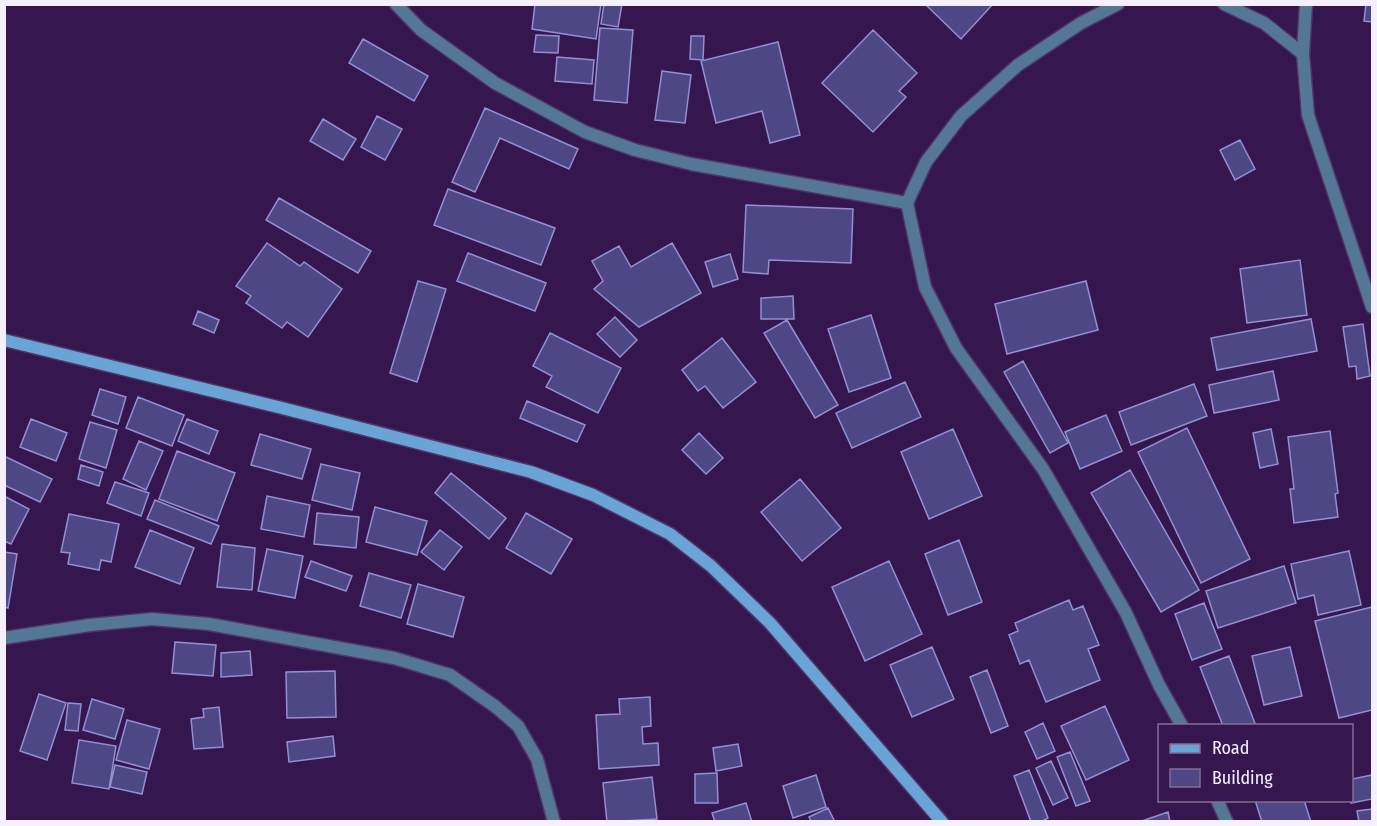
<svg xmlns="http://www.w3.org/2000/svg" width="1377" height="826" viewBox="0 0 1377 826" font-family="'Fira Sans Condensed',sans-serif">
<rect width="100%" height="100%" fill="#35164e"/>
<!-- building -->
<path fill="#4d4785" stroke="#938fd3" stroke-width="1.5" d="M535,4H601L596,39L532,29Z
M604,4H622L618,27L601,24Z
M925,4H993L961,39Z
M1366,4H1372V22L1364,21Z
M600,28L633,30L627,103L594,100Z
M873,30L917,73L899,91L906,97L873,132L822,83Z
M536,35L559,36L558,53L534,52Z
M691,36H704L703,60L690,59Z
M363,39L428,76L414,101L349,63Z
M778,42L800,135L770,143L762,111L716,123L701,61Z
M557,57L594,60L592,84L555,81Z
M662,71L691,75L685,123L655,120Z
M485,108L578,149L569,169L500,138L475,192L452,182Z
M377,116L402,129L385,160L361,147Z
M323,119L356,139L343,160L310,141Z
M1240,140L1255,169L1235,180L1220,150Z
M448,189L555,228L541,265L434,225Z
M279,198L371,251L358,273L266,220Z
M746,205L853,209L851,263L769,260L768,274L743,272Z
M267,243L300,266L304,262L342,289L308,337L287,322L282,328L246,303L251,296L236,286Z
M672,243L701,293L639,327L594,289L603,281L592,261L619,246L631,267Z
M468,253L546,283L535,311L457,281Z
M730,254L738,279L713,287L705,262Z
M1300,260L1307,315L1247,323L1240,269Z
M418,281L446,289L417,382L390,373Z
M1086,281L1098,330L1007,354L995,304Z
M793,296L794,319H761V298Z
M198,311L219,320L214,333L193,324Z
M871,315L891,378L849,392L828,329Z
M615,317L637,340L620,357L597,334Z
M1311,319L1317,351L1217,370L1211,338Z
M787,320L838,405L815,418L764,333Z
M1363,324L1370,376L1357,379L1356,366L1349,367L1343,327Z
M550,333L621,368L598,413L546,387L552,376L533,366Z
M722,338L756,382L723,408L705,386L698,391L682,370Z
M1023,361L1068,443L1050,453L1004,372Z
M1273,371L1279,400L1214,413L1209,385Z
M905,382L921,417L852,448L836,413Z
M1194,384L1207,416L1131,445L1119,412Z
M100,389L126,397L118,424L92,415Z
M138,397L184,415L172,446L126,428Z
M527,401L585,425L577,442L520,418Z
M1106,415L1122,451L1080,469L1065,432Z
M31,419L67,433L56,461L20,447Z
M187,419L218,431L209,454L178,441Z
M90,422L117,430L106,468L79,459Z
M1187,428L1250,559L1201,583L1138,452Z
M953,429L982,496L929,519L901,452Z
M1271,429L1278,464L1260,468L1253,433Z
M1330,431L1338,493L1335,494L1338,517L1294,523L1290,489H1294L1288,437Z
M699,433L723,458L706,474L682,450Z
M260,434L311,449L302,479L251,465Z
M139,441L163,451L146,490L123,479Z
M177,451L235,473L217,521L159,499Z
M4,456L52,479L40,502L4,485Z
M321,464L360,473L352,510L312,500Z
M81,465L103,472L99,486L78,479Z
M1130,470L1199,590L1161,612L1091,493Z
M451,473L506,518L489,539L435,493Z
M800,479L841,528L802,561L761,512Z
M115,482L149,493L141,516L107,503Z
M4,496L29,509L11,544L4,541Z
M267,496L310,505L304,537L261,529Z
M155,500L219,526L211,544L147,519Z
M375,507L427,521L417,555L366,542Z
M317,513L359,517L356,548L314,544Z
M526,513L572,539L551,574L506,548Z
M69,514L119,524L111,562L101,560L99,570L68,564L70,553L61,552Z
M150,530L194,548L180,584L135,567Z
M440,530L462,547L444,570L421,552Z
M959,540L982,602L948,615L925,554Z
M222,544L255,548L252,590L217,587Z
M267,549L303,556L295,598L258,591Z
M1349,551L1361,605L1318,615L1314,595L1298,599L1291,564Z
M4,552L17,554L8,608L4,607Z
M311,561L352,576L346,591L305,577Z
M889,561L922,634L865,661L832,587Z
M1284,566L1296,603L1218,628L1206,591Z
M369,573L411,585L401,618L360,606Z
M418,584L464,597L453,637L407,624Z
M1069,600L1073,610L1083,606L1099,645L1088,649L1100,680L1046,702L1029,660L1020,664L1009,635L1018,631L1015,623Z
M1204,603L1222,649L1192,660L1175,614Z
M1372,607V710L1339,718L1315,621Z
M175,642L216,645L213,676L172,673Z
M932,647L954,699L912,717L890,665Z
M1290,647L1302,696L1264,705L1252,656Z
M250,651L252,675L221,677V653Z
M1229,656L1256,726H1223L1200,667Z
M987,670L1008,726L991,733L970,677Z
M335,671L336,717L287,718L286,672Z
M39,694L66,703L47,760L20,751Z
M650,697L651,726L642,727L643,744L658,743L659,765L599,769L596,715L620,714L619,699Z
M92,699L124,709L115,739L83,730Z
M68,703L81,704L78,731L65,730Z
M1105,706L1129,760L1086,780L1061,726Z
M219,707L223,747L194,749L191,719L204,717L203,709Z
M127,720L160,729L149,769L116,760Z
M1043,723L1055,751L1037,759L1025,732Z
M333,736L335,756L289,762L287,742Z
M79,740L116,746L109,789L72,783Z
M738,744L742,766L716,771L713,748Z
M1070,752L1090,801L1076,806L1057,757Z
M1051,761L1068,798L1053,805L1036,768Z
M115,765L147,772L142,794L110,787Z
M1029,770L1048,818L1041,822H1031L1014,776Z
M717,773L718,803H695V774Z
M816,775L826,807L793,818L783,786Z
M1372,775V799L1351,803L1352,779Z
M652,777L657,819L607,822L603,783Z
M1255,800H1304L1311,822H1262Z
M746,803L752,822H715L712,813Z
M828,808L835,822H811L809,817Z
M1372,809V822H1359L1357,811Z
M1168,812L1170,822H1139Z"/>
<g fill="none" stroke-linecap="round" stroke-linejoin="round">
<defs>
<path id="street" d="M396,4L421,30L495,83L585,132L635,150L691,164L907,203
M1118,4L1081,23L1018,65L961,116L926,162L907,203L925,287L956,348L1043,469L1126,613L1159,685L1182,726
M1224,4L1264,23L1303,54
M1306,4L1303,54L1308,115L1372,307
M4,638L90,625L152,619L209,624L394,658L450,675L496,707L518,726L537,759L554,822
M1217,800L1227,822"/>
<path id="secondary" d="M4,340L282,408L531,472L593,495L670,534L711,566L770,623L942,822"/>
</defs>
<!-- street casing -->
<use href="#street" stroke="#503567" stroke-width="15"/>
<!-- secondary casing -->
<use href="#secondary" stroke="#503567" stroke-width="15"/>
<!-- street -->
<use href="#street" stroke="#547796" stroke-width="12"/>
<!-- secondary -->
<use href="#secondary" stroke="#6aa3d6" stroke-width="12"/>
</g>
<!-- border -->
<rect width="1377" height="826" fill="none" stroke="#f6f0fe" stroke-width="12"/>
<!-- legend -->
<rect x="1158" y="724" width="195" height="78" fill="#35164e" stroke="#826d94" stroke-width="1.5"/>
<rect x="1170" y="744" width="30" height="9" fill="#6aa3d6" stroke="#826d94" stroke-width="1.5"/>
<text x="1212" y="754" font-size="18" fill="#f6f0fe">Road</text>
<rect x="1170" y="769" width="30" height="18" fill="#4d4785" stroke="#826d94" stroke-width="1.5"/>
<text x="1212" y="784" font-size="18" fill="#f6f0fe">Building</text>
</svg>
